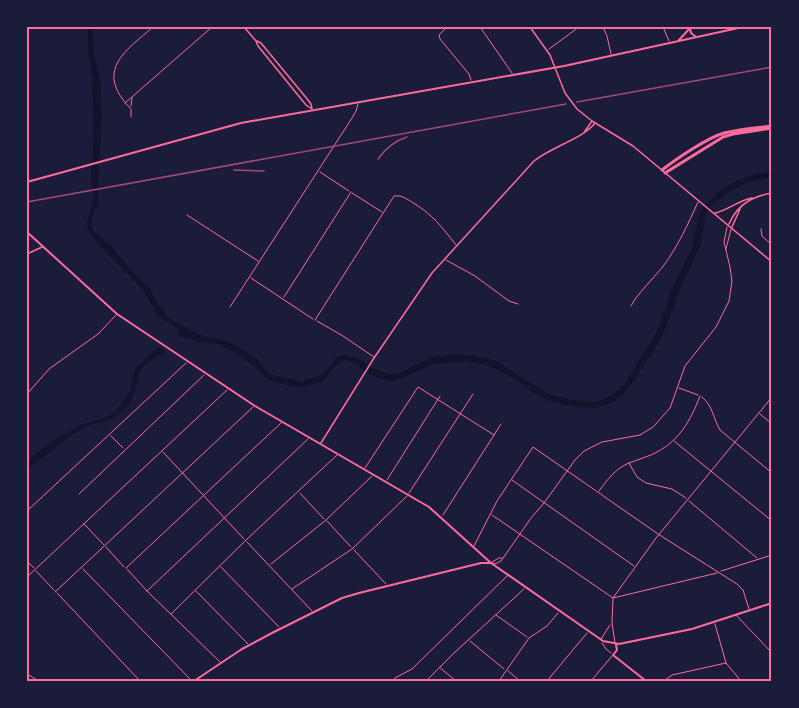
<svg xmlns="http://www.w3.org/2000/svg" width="799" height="708" viewBox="0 0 799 708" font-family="Figtree,sans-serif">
<rect width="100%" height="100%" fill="#1b1b3a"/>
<!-- water -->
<path fill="#12122b" d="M88,27H94L93,49L100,80L102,118L98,176V202L92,218V227L95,233L112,247L132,272L150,288L158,304L169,318L199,335L223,340L236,346L257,359L267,371L273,375L302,382L323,374L337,357L342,355L355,357L374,369L391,375L399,373L432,357L456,354L477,356L496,361L548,394L571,400L593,402L598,401L608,397L620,389L626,382L658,330L671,291L692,248L698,218L702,209L718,192L736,181L756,174L772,172V177L745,183L734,189L711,205L705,217L701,244L681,287L661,340L629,388L615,401L603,406L596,408L576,407L549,401L533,393L526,386L499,370L483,364L466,361L433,364L401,379L389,381L371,375L350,361L343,360L339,363L321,382L301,387L290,386L268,380L250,363L231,350L218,344L199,342L190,338L185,339L178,334L180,332L179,330L158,316L143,290L91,236L87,226L88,218L94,199L91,182L94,124L92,86L93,80L88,52Z
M159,347L166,352C159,356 148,360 143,367C134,378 138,397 125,409C110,424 100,420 84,428C74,433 65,439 57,446C47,454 39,462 27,468V461L50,443L80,425L105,418L116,411L130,392L132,377L136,368Z"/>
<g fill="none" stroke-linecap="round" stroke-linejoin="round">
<!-- minor -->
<path stroke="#ff6b9d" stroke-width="1" d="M447,27L439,35L440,39L469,74L471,80
M480,27L512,73
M603,27L607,36L611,54
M663,27L669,41
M549,49L579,27
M125,103L212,27
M131,106L132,98
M131,109C94,71 124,52 153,27
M131,110V117
M320,172L349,191
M352,193L382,212
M187,215L258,261
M761,229L762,236L772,245
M726,249L731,229
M446,260L475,276L509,301L518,304
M251,278L313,319
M284,297L351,192
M631,306C635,296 656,276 664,265C678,246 688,224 698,202
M230,307L352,118L356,111L358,104
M315,320L394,196C401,195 405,198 412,202C433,215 441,226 456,245
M317,321L343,336L374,357
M679,388L698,395
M27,394L49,369L98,334L117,314
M702,397C713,406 713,418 720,430L772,473
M760,414L772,424
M111,436L123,448
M674,441L772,521
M163,452L244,539
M629,463L637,477L646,483L672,489L686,498
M365,468L418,387L494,435
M387,480L440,396
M512,480L634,566
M599,491C608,479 615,469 629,463C636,460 644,458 651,455C678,443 690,422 700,396
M300,493L324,519
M409,493L473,394
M79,494L204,375
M689,501L757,558
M27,511L186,363
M443,515L501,424
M492,515L613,598L717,573
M327,521L351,547
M84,524L104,545
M247,542L312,611
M474,546L497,501L533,447L658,534L737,584L743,590L749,609
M106,547L124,567
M354,550L386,584
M27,561L34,568
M492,562L499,558H502
M493,563L495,564L501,561L531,518L544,503L575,460L584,451L602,442L640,435L653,427L670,408L685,366L716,327L729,301L732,281L730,267L724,242L727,227
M271,564L326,520L372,476
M221,567L279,627
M126,568L281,423
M83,569L192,681
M127,569L147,591L220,662
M36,571L54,590
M721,571L772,555
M27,577L227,390
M292,589L352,549L407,496
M147,591L308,439
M196,591L248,644
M55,592L253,407
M57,593L140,681
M171,614L246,540L337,455
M496,615L527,637
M736,615L772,653
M715,624L726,663L741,681
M601,639L610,625
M470,641L504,669
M602,643L606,649L611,653
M615,643L612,623L613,598L656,538L772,397
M439,667L456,681
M508,671L520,681
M27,674L39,681
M393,681L395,678L412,669L508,575
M426,681L454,653L524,589
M499,681L529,638L547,626L558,613
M547,681L587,633
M591,681L612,656
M664,681L672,675L726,663"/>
<!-- tertiary -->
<path stroke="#ff6b9d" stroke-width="1.5" d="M244,27L256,41L258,46L306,105L312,109
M530,27L550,55L565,93L577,109L592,121L633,146L772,262
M257,41L261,43L308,100L311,104L312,109
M585,131L592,121
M715,213C727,211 737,201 752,198
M729,224C737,205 752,196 772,193
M732,227L740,209
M27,254L42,247
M321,443L374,358L432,273L534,161C551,147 584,138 595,123"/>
<!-- secondary -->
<path stroke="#ff6b9d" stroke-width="2" d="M690,28L691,33L696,37
M678,41L691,27
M27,182L241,123L564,66L743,27
M27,232L117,314L255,406L429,507L491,563L603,641L619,644L692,629L772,603
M616,645L617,650L613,655L646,681
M194,681L242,649L272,633L342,598L359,593L481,563H491"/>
<!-- motorway -->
<path stroke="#ff6b9d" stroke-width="3" d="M662,170C676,159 707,138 724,133C739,129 756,128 772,126
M665,173L723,137L733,134L772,128"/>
<!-- rail -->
<path stroke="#a44b75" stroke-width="1.5" d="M577,102L772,67
M378,159C386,148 394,141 407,137
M234,170L264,171
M27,202L566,104"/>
</g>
<!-- border -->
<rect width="799" height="708" fill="none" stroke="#1b1b3a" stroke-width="57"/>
<rect x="28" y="28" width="742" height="652" fill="none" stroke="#ff6b9d" stroke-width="2"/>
</svg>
